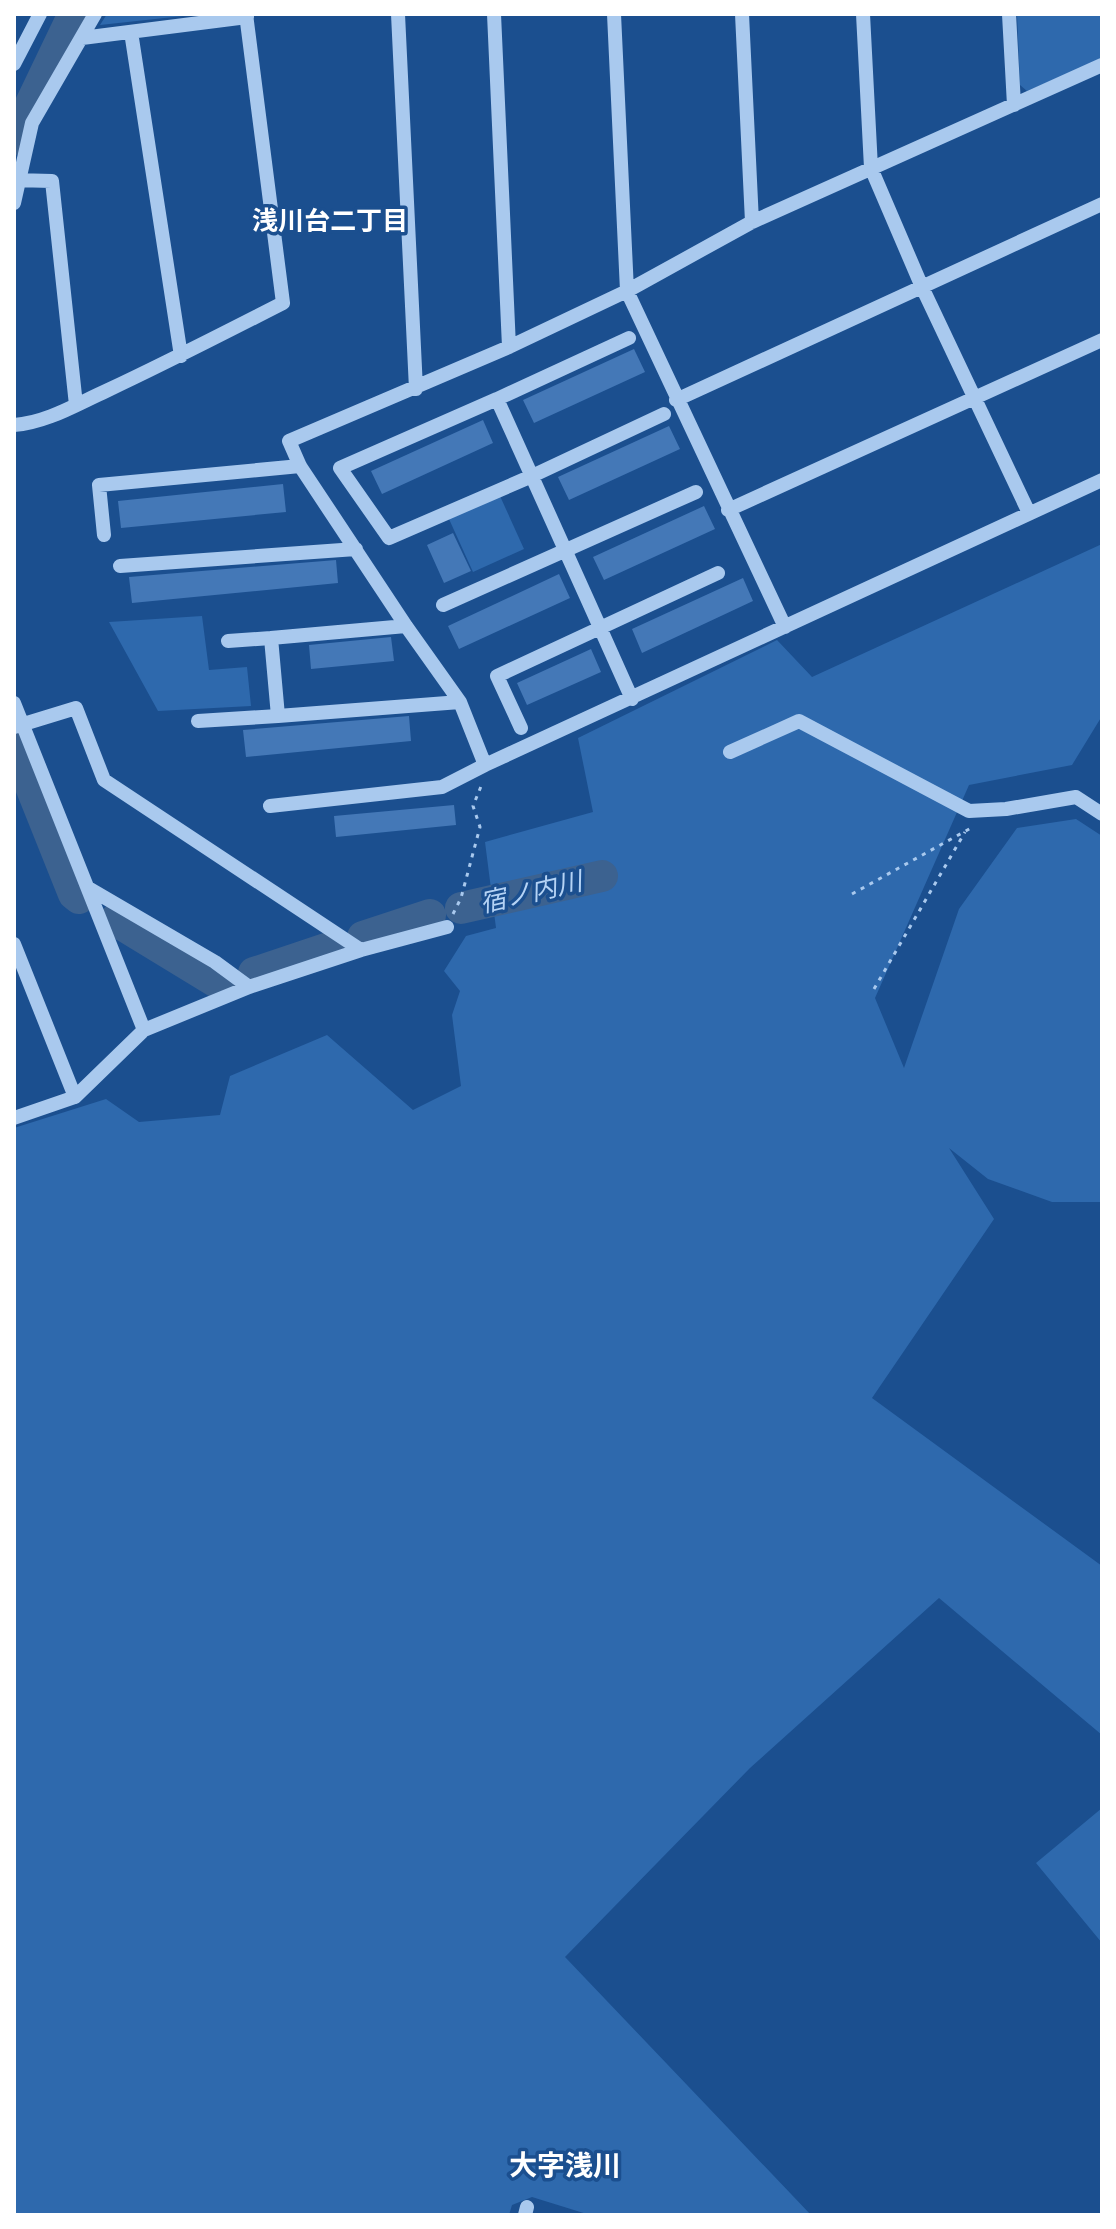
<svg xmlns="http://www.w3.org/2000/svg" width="1116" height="2229" viewBox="0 0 1116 2229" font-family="'Space Grotesk','Noto Sans JP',sans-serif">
<rect width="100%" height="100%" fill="#1b4f8f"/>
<!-- green -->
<path fill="#2e69ad" d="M107,14H201L100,25Z
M1017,14H1102V59L1027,91L1020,85Z
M500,496L524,549L473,572L449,519Z
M1102,544V716L1072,765L969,785L875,998L904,1068L959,909L1017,828L1076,819L1102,836V1202H1052L988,1179L949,1148L994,1219L872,1398L1102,1566V1735L939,1598L750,1768L565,1957L811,2215H590L532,2197L512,2205L509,2215H14V1128L106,1099L139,1122L220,1115L230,1076L327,1035L413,1110L461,1086L452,1015L460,991L444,971L466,936L496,928L485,842L593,812L578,738L777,640L812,677Z
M202,616L209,670L247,667L251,706L158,711L109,622Z
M1102,1808V1943L1036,1863Z"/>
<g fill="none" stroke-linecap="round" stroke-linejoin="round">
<!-- river -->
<path stroke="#3c6290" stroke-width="32" d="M14,139L74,14
M14,744L74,894L79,898
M461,908L602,876
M115,920L220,984
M363,937L430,915
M254,973L332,947"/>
</g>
<!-- building -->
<path fill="#4478b7" d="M634,349L645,372L534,423L523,400Z
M483,420L493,443L382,494L371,471Z
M669,426L680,449L569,500L558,477Z
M283,484L286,512L121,528L118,501Z
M704,506L715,529L604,580L593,557Z
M453,533L471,571L444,583L427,545Z
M336,560L338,583L132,603L129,577Z
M559,574L570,598L459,649L448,626Z
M743,578L753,601L642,653L632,629Z
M391,637L394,661L311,669L309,645Z
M591,649L601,672L527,705L517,683Z
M409,716L411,741L246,757L243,730Z
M454,805L456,825L336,837L334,816Z"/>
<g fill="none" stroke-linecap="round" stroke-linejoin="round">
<!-- path -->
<path stroke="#a9c9ee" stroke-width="3" stroke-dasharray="4 6" stroke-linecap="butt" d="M852,894L971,828
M453,914L461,898L480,827L473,806L482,784
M874,989L965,832"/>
<!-- minor -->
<path stroke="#a9c9ee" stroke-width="14" d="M398,14L416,389
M494,14L509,347
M614,14L627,291L785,627
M742,14L752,222
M863,14L871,168L922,287L1029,513
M1009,14L1014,105
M131,32L181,356
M82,38L247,17
M14,64L40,14
M1102,65L752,222L627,291L509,347L289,441L300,466L406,626L460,702L485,765L1102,480
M14,180L52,181L76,405
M14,203L32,123L95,14
M497,399L629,338
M676,400L1102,204
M14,425C46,423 77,404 106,391C166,363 224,333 283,303L246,14
M728,510L1102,340
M104,535L99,485L300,466
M120,566L356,549
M443,605L696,492
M406,626L271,638L278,716L460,702
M228,641L271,638
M632,699C587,599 543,499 497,399L340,468L389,538L532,476L664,414
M14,703L144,1030
M198,721L278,716
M14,727L76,708L104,780L361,950
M521,728L497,676L718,573
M730,752L799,721L969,811L1006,809L1076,797L1102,814
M270,806L442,787L485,765
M90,889L215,962L249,987
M14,944L75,1097
M14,1118L75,1097L144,1030L249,987L361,950L447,927
M525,2215L527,2207"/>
</g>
<g text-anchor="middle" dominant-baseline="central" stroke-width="7" stroke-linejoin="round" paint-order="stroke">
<!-- neighbourhood labels -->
<g font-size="26" font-weight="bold" fill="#fff" stroke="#1b4f8f">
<text x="330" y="221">浅川台二丁目</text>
</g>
<!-- water labels -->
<g font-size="26" font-style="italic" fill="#b5d3f5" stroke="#1b4f8f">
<text transform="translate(531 892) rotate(-13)">宿ノ内川</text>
</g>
<!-- quarter labels -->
<g font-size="28" font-weight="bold" fill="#fff" stroke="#1b4f8f">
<text x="565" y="2165">大字浅川</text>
</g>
</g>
<!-- border -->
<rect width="1116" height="2229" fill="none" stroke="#ffffff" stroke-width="32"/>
</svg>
